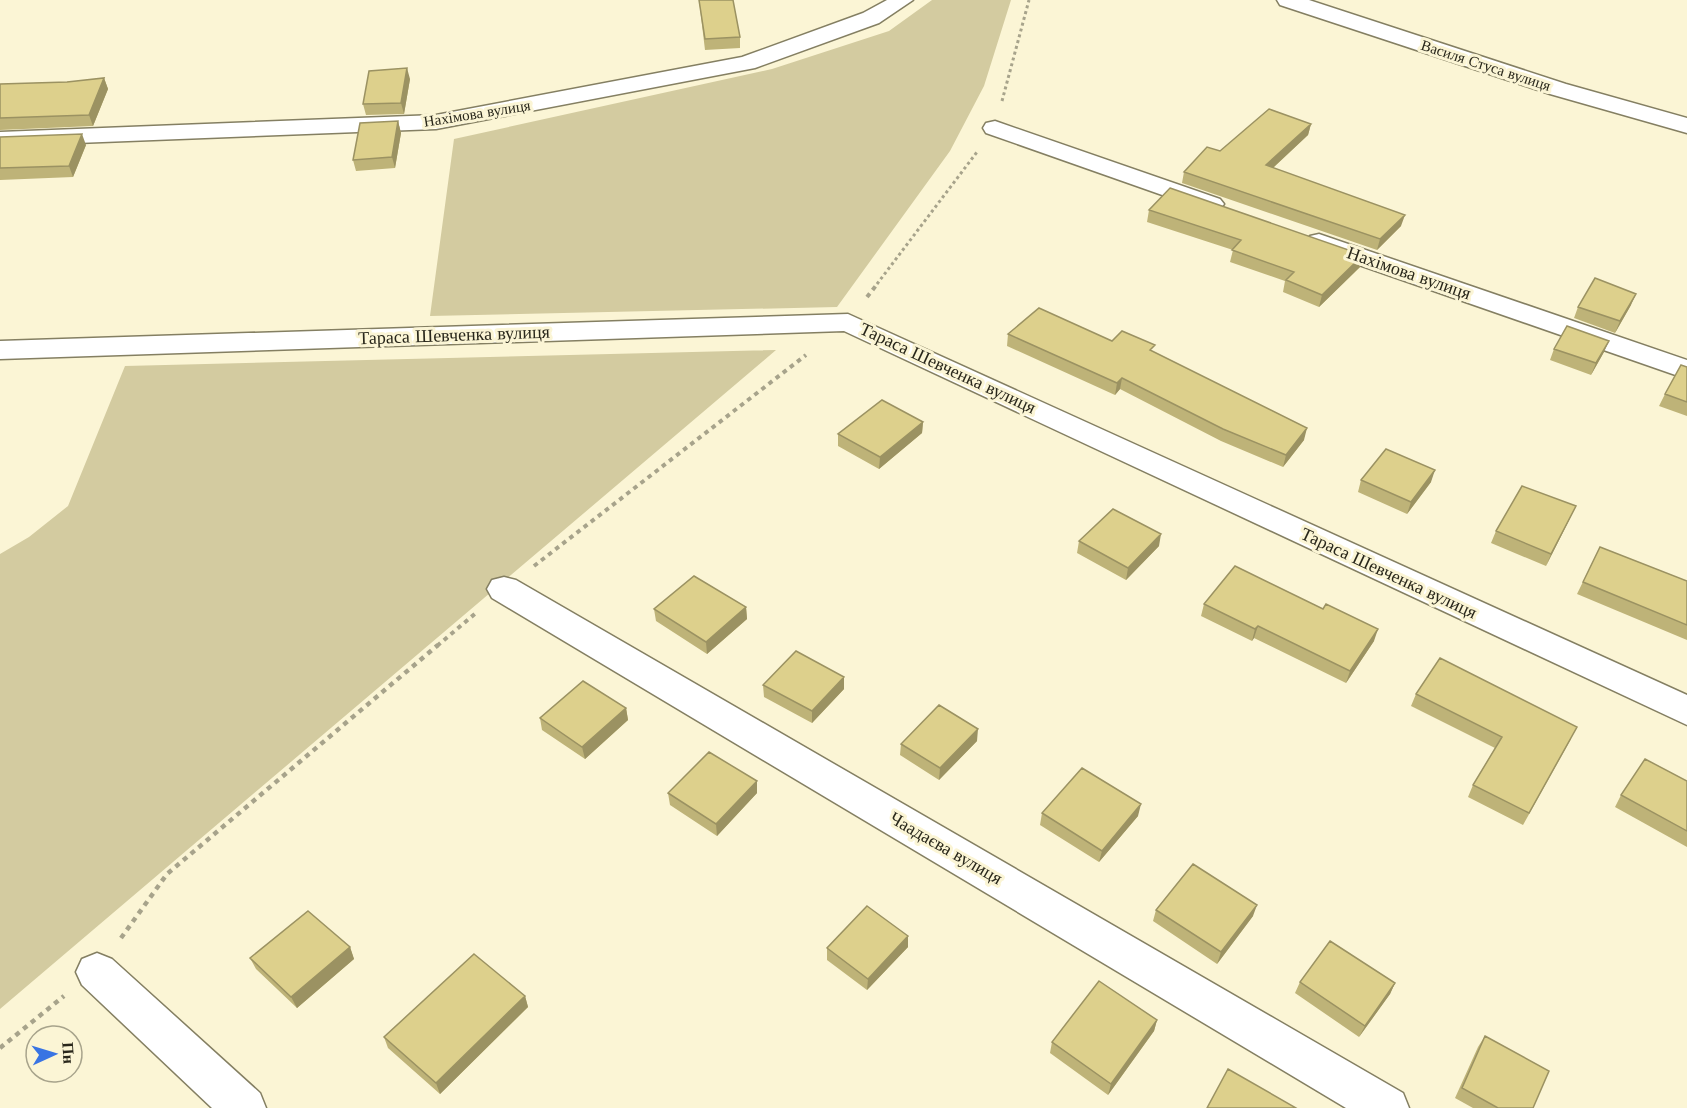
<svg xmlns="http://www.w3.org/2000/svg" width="1687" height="1108" viewBox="0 0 1687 1108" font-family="'Libre Baskerville',serif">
<rect width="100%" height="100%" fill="#fbf5d5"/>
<!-- green -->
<path fill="#d3cba0" d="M932,0H1011L984,86L950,151L837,307L430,316L454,139L772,69L889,31Z
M776,350L0,1009V554L29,537L68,506L125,366Z"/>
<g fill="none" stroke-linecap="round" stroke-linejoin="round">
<defs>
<path id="street" d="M887,0H913L879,23L755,68L436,129L0,146V132L436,115L742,57L863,13Z
M1277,0H1309L1566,84L1687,118V133L1550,94L1280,5Z
M995,121L1220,199L1224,204L1220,209L1211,212L1202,209L986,133L983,128L986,123Z
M1319,234L1687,360V379L1310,248L1306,242L1310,236Z
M848,314L1687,695V725L844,331L0,359V341Z
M504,577L516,580L1403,1093L1409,1108H1346L492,598L487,589L492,580Z
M97,953L112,959L260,1093L266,1108H212L82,985L76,972L82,959Z"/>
</defs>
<!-- street casing -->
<use href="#street" stroke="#847f62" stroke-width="3"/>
<!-- path-far2 -->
<path stroke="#a7a38b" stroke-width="3" stroke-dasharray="3 3" stroke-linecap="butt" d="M1002,101L1029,0
M877,284L977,152"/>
<!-- path-far1 -->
<path stroke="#a7a38b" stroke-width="4" stroke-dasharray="4.5 4.5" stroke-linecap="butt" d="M867,297L878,283
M534,566L806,355
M437,646L477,612"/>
<!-- path -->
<path stroke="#a7a38b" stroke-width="4.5" stroke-dasharray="5 5" stroke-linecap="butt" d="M121,938L167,874L438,645
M0,1048L64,996"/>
<!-- street -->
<use href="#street" fill="#fff" fill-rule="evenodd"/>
</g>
<!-- wall -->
<path fill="#beb378" d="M699,0H733L740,37V48L705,50Z
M104,78L108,89L93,126L0,130V84L67,82Z
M410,79L404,114L366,115L363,104Z
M398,121L401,133L395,168L356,171L353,160Z
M1311,124L1308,135L1273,168L1401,226L1377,250L1182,183L1184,172L1220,151Z
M0,137L86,145L73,177L0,180Z
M1149,210L1360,267L1319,307L1283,292L1285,281L1230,262L1233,250L1147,222Z
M1631,305L1615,333L1574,318L1578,307Z
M1008,334L1112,341L1154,352L1304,440L1283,467L1221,441L1120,389L1115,395L1007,346Z
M1554,349L1604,352L1591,375L1550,360Z
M1687,367V416L1659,406L1665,394Z
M923,422L922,433L879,469L838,446V434Z
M1361,480L1431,482L1407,514L1358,492Z
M1570,518L1546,566L1491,543L1496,531Z
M1079,541L1159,546L1126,580L1077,553Z
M1600,547L1687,581V640L1577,594Z
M1204,604L1374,641L1346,683L1254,638L1252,641L1201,616Z
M746,607L747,619L707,654L656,621L654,609Z
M763,685L844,689L812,723L764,697Z
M1416,694L1571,739L1523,825L1468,797L1473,785L1495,748L1411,706Z
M626,708L628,720L585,759L542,730L540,718Z
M977,741L939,780L900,755L901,744Z
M1687,781V847L1615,807L1621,795Z
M668,793H757L717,836L670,805Z
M1042,813L1138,816L1099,862L1040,825Z
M1156,910L1253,916L1217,964L1153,921Z
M350,947L354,959L297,1008L256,969L250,958Z
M908,947L867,990L827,960V948Z
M1300,982L1395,983L1390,994L1359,1037L1295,993Z
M525,996L528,1007L440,1094L388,1048L384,1037Z
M1157,1020L1154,1031L1108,1095L1050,1053L1052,1042Z
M1485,1036L1533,1108H1473L1455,1098L1478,1047Z"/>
<!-- shaded-wall -->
<path fill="#9b9262" d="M407,68L410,79L404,114L401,103Z
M104,78L108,89L93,126L89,115Z
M398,121L401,133L395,168L392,157Z
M1311,124L1308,135L1264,176L1266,165Z
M82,134L86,145L73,177L69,166Z
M1405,215L1401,226L1377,250L1380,239Z
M1363,255L1360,267L1319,307L1322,295Z
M1636,294L1631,305L1615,333L1620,321Z
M1609,341L1604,352L1591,375L1596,363Z
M1122,378L1120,389L1115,395L1117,383Z
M923,422L922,433L879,469L880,457Z
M1307,428L1304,440L1283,467L1286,455Z
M1435,470L1431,482L1407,514L1411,502Z
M1576,506L1546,566L1551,554Z
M1161,534L1159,546L1126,580L1128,568Z
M746,607L747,619L707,654L706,642Z
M1258,626L1254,638L1252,641L1255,629Z
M1378,629L1374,641L1346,683L1350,671Z
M844,677V689L812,723V711Z
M626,708L628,720L585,759L582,747Z
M978,729L977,741L939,780L940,768Z
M757,781V793L717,836L716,824Z
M1141,804L1138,816L1099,862L1102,851Z
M1257,905L1253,916L1217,964L1221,952Z
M908,936V947L867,990L868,979Z
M350,947L354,959L297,1008L291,997Z
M1395,983L1390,994L1359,1037L1365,1026Z
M525,996L528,1007L440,1094L436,1083Z
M1157,1020L1154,1031L1108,1095L1111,1084Z"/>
<!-- building -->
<path fill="#ddd08c" stroke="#9b9262" stroke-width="1.5" d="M699,0H733L740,37L705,39Z
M407,68L401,103L363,104L369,71Z
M104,78L89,115L0,118V84L67,82Z
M1269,109L1311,124L1266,165L1405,215L1380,239L1184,172L1207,147L1220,151Z
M398,121L392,157L353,160L360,123Z
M82,134L69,166L0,168V137Z
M1170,188L1363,255L1322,295L1286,280L1294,272L1232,250L1241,240L1149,210Z
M1595,278L1636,294L1620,321L1578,307Z
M1039,308L1112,341L1122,331L1155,345L1150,350L1307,428L1286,455L1223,429L1122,378L1117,383L1008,334Z
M1567,326L1609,341L1596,363L1554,349Z
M1681,365L1687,367V402L1665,394Z
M882,400L923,422L880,457L838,434Z
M1386,449L1435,470L1411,502L1361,480Z
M1522,486L1576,506L1551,554L1496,531Z
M1113,509L1161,534L1128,568L1079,541Z
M1600,547L1687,581V625L1583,582Z
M1235,566L1323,609L1326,604L1378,629L1350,671L1258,626L1255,629L1204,604Z
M694,576L746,607L706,642L654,609Z
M796,651L844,677L812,711L763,685Z
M1440,658L1577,727L1529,813L1473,785L1502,737L1416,694Z
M583,681L626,708L582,747L540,718Z
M939,705L978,729L940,768L901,744Z
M709,752L757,781L716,824L668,793Z
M1645,759L1687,781V831L1621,795Z
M1082,768L1141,804L1102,851L1042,813Z
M1193,864L1257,905L1221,952L1156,910Z
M867,906L908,936L868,979L827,948Z
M308,911L350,947L291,997L250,958Z
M1330,941L1395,983L1365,1026L1300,982Z
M474,954L525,996L436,1083L384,1037Z
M1099,981L1157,1020L1111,1084L1052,1042Z
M1485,1036L1549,1071L1533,1108H1498L1462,1088Z
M1228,1069L1296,1108H1207Z"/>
<g text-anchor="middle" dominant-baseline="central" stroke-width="6" stroke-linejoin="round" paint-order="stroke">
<!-- far-street labels -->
<g font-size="15" fill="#29271b" stroke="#fbf5d5">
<text transform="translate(1486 65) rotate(18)">Василя Стуса вулиця</text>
<text transform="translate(477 113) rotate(-9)">Нахімова вулиця</text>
</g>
<!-- street labels -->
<g font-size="18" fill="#29271b" stroke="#fbf5d5">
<text transform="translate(1409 273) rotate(19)">Нахімова вулиця</text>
<text transform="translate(454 335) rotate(-2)">Тараса Шевченка вулиця</text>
<text transform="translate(948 368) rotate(25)">Тараса Шевченка вулиця</text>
<text transform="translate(1389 573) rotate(25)">Тараса Шевченка вулиця</text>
<text transform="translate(946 848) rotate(30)">Чаадаєва вулиця</text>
</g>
</g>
<!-- north arrow -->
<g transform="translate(54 1054) rotate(86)"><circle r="28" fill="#fbf5d5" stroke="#a7a38b" stroke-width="1.5"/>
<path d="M0-4.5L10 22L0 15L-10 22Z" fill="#3974e3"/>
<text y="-9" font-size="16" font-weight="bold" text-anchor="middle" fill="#29271b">Пн</text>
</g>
</svg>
